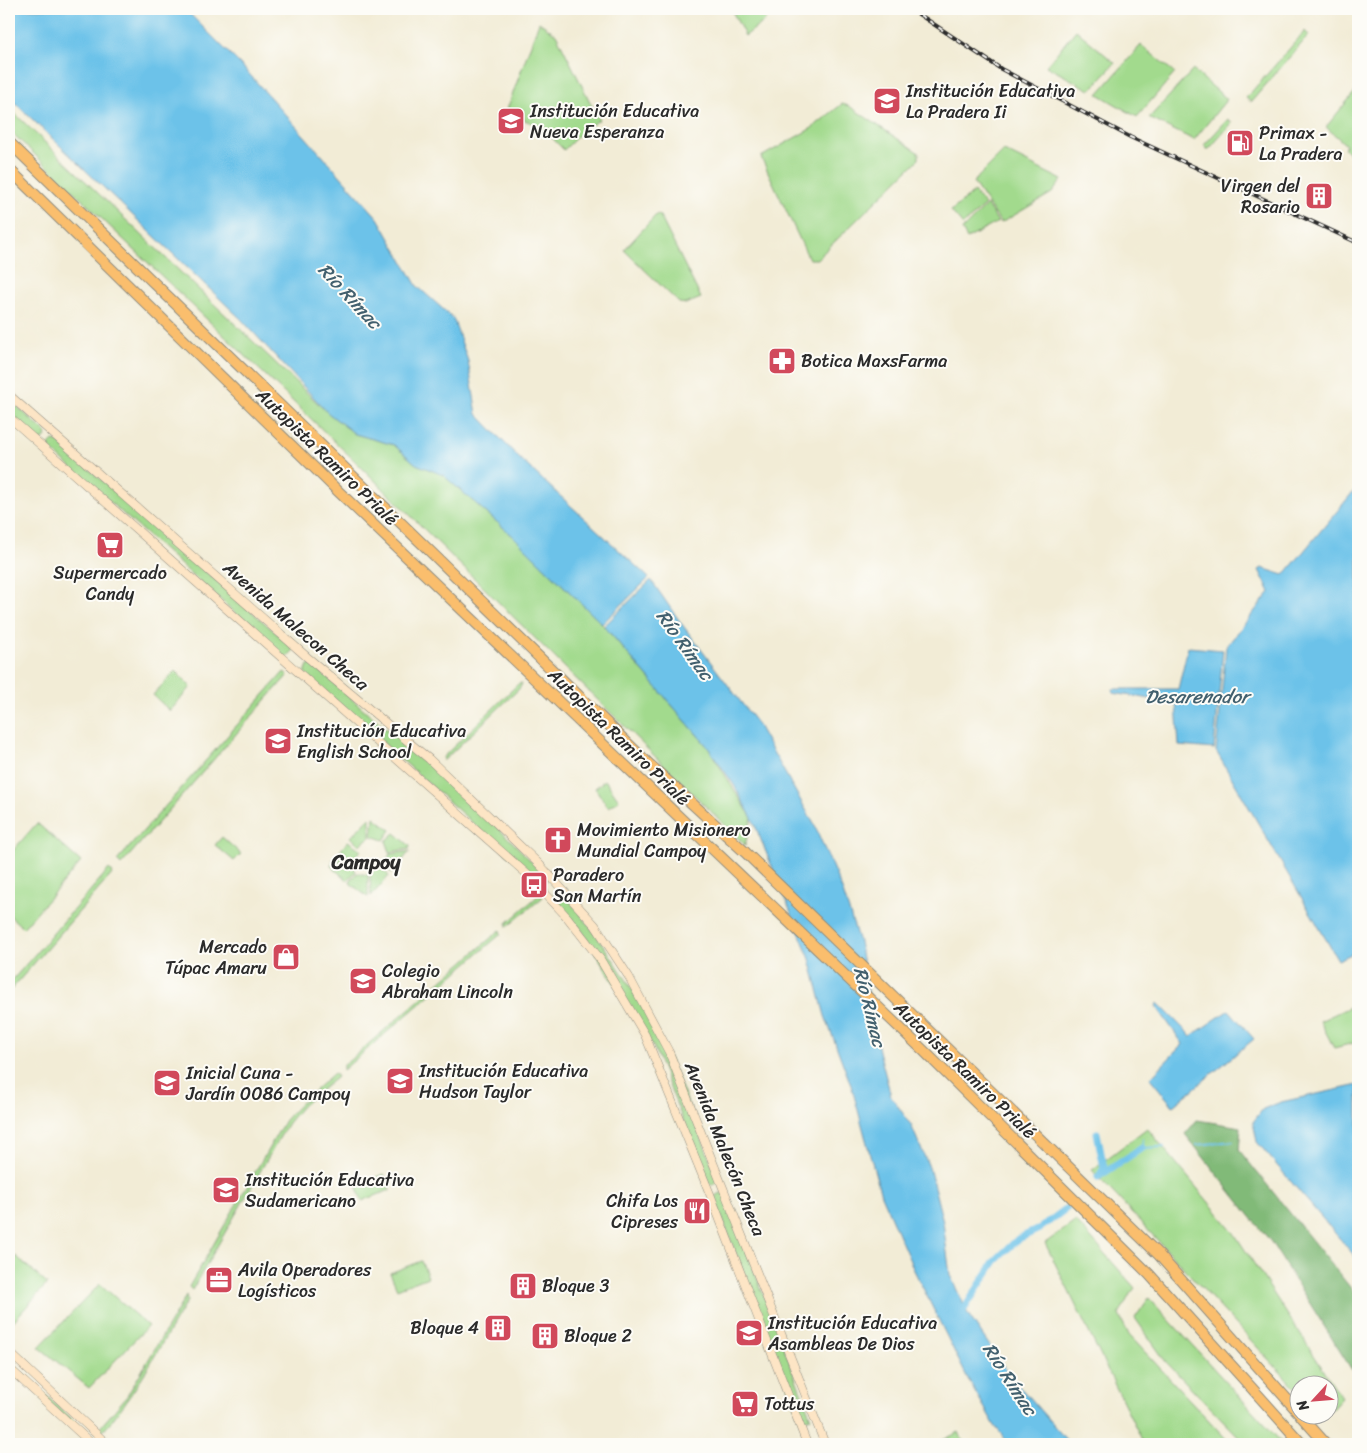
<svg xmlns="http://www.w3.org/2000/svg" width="1367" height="1453" viewBox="0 0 1367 1453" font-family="Sriracha,sans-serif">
<rect width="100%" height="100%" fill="#fdfcf7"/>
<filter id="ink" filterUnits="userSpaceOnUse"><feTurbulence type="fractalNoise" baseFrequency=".02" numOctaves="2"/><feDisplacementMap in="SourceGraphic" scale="10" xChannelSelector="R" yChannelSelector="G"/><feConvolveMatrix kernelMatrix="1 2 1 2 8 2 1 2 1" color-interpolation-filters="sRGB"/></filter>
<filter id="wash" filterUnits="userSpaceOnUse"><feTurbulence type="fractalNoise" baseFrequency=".0096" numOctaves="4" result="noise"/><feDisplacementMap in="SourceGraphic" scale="20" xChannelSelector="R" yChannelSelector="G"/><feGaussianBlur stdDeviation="1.12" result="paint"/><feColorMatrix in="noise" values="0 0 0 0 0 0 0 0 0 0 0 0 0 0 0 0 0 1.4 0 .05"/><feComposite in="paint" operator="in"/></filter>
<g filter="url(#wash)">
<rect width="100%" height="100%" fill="#f2ecd6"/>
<!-- green -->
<path fill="#a2da8d" stroke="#66825c" d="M731,9H776L761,24L745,36Z
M539,22L556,34L599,120L585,129L564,150L541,127L506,112Z
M1076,30L1115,63L1090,90L1046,66Z
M1305,31L1309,35L1251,102L1246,98Z
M1141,45L1175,73L1137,117L1098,94Z
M1193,70L1227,99L1194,140L1149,118Z
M1358,88V162L1344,148L1346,145L1326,127Z
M842,104L849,106L919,153V159L817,259H809L761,157L812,128Z
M9,108L328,413L355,434L394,445L416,464L443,475L513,536L602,624L707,746L752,818L745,845L354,460L9,130Z
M1228,119L1232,123L1209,149H1207L1204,145Z
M1004,151L1062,180L1052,193L1001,223L973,182Z
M974,192L985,205L963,225L951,211Z
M987,205L998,222L967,239L962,230Z
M657,214L660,216L701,298L686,304L679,303L624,250Z
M9,399L45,432L47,435L43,440H39L9,413Z
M53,441L58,442L291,646L293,651L288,656L285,657L50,449L49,445Z
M308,665H313C391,735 477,801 548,879L541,884L305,673Z
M175,671L191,687L170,711L153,695Z
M284,672L288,675L121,865L117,861Z
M522,683L520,688L443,761V757L518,684Z
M605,780L619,800L608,807L595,788Z
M370,817V837L359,845L351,837Z
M374,817L391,830L384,840L372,836Z
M37,823L81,862L23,928L9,915V855Z
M395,833L410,846L409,849L390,852L386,841Z
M222,837L241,854L234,861L215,845Z
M348,841L361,850L353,859L332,861Z
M410,851L392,873L383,866L390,854Z
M352,861L356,872L347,880L331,866L332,863Z
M379,865L389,876L371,896L370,874Z
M109,869L113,873L9,992V984Z
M357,873L368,875V897L351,884L350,881Z
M561,890C600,937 634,987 661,1042C683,1086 699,1133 718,1179L716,1183L712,1185L708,1183L654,1048L581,929L554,897V894Z
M540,894L543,897L507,927V923Z
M500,930L501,934L343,1070V1066Z
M1358,1003V1042L1334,1048L1320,1021Z
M334,1073L337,1077L303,1105L288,1123L192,1290L189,1287L285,1120L301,1103Z
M1147,1128L1232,1230L1342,1398L1330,1411V1386H1300L1299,1392L1092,1170Z
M384,1174L390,1190L362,1201L356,1185Z
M721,1193L725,1195L811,1418L801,1421L714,1197Z
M1076,1221L1135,1288L1130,1294L1119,1315L1129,1335L1231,1444H1144L1045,1243Z
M16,1256L47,1284L9,1326V1264Z
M421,1261L428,1277L397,1289L390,1273Z
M100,1284L148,1326L89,1388L39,1347Z
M186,1296L187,1301C159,1346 136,1396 99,1435L97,1431L127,1396Z
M1149,1298L1283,1444H1246L1166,1362L1135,1318Z
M10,1363L83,1429L84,1431L82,1433L9,1365Z
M959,1432L964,1444H945L943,1440Z"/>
<!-- forest -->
<path fill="#81ba78" stroke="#567252" d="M1197,1120L1241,1127L1239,1150L1358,1297V1373L1355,1375L1271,1242L1185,1134Z"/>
<!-- water -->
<path fill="#6cc2e9" stroke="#4c768a" d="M9,9H185L242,66L378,218L417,286L453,318L468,361L477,414L519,458L649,578L602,624L513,536L443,475L416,464L394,445L355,434L328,413L241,319L9,97Z
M1358,486V951L1338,960L1216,751L1226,647L1270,592L1259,570L1262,568L1284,575Z
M651,580L681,623L756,722L814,824L843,892L859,942L879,1051L891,1096L911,1125L929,1167L943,1222L950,1275L968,1314L1011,1377L1070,1444H1009L995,1426L968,1379L914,1270L881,1195L852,1088L825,1016L810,959L752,818L734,785L707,746L604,626Z
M1188,647L1223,650L1214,749L1179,746L1176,703L1113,693V689H1178Z
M1158,1003L1191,1036L1229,1010L1254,1039L1173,1106L1150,1078L1183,1044L1156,1006Z
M1358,1085V1260L1257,1142L1253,1122L1263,1109L1281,1102Z"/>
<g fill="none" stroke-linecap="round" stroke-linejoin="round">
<!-- stream -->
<path stroke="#6cc2e9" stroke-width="2" d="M1143,1139L1142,1148L1164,1147
M1197,1145L1233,1141"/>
<!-- canal -->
<path stroke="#6cc2e9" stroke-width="7" d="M1097,1133L1104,1168L1099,1176
M1098,1177L1142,1148
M961,1314L995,1261L1018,1239L1039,1229L1067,1208"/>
</g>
</g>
<g filter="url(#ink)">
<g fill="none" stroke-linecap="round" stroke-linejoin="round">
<defs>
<path id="secondary" d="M9,395L307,657L429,759L539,864L595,925L629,977L669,1052L825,1444
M9,417L528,875L567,917L600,959L645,1035L710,1194L807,1444
M9,1352L107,1444
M9,1368L92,1444"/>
<path id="highway" d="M9,142L650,765L745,852L1159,1255L1300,1414
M9,169L339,492L923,1050L1149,1274L1302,1444
M1301,1416L1326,1444"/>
</defs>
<!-- secondary casing -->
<use href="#secondary" stroke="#8e8c80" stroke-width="9"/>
<!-- highway casing -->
<use href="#highway" stroke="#8e8c80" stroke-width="12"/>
<!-- secondary -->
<use href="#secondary" stroke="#fde5c5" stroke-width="8"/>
<!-- highway -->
<use href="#highway" stroke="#fabe6d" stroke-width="10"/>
<defs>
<path id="rail" d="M911,9L1001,69L1130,137L1358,243"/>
</defs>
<!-- rail casing -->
<use href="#rail" stroke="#2b2b2b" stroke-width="4"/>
<!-- rail -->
<use href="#rail" stroke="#fdfcf7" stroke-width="2" stroke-dasharray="5.5" stroke-linecap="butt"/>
</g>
</g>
<!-- icons -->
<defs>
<symbol id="school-square" viewBox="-11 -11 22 22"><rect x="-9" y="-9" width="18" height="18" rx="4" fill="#d1495b" stroke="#fdfcf7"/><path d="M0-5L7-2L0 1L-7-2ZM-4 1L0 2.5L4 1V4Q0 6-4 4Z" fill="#fff"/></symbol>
<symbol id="fuel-square" viewBox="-11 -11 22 22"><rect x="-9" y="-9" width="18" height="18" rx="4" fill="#d1495b" stroke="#fdfcf7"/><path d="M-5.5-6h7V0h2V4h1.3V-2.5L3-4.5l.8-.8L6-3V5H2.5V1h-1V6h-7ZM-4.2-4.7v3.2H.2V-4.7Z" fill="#fff"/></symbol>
<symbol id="building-square" viewBox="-11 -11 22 22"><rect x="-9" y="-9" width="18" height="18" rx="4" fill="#d1495b" stroke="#fdfcf7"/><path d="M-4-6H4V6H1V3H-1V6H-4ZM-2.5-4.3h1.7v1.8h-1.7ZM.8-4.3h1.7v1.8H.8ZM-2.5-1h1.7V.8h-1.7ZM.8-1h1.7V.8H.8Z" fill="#fff"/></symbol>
<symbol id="pharmacy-square" viewBox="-11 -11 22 22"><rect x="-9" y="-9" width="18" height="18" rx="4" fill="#d1495b" stroke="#fdfcf7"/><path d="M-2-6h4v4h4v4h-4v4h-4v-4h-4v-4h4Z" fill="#fff"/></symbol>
<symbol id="supermarket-square" viewBox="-11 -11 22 22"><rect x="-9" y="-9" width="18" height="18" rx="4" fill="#d1495b" stroke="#fdfcf7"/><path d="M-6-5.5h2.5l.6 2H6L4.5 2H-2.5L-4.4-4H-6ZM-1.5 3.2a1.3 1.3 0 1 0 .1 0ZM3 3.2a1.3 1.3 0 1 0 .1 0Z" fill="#fff"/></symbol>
<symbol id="church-square" viewBox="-11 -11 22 22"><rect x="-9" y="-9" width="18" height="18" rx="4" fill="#d1495b" stroke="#fdfcf7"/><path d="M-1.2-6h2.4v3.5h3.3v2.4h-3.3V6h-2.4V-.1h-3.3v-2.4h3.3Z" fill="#fff"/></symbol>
<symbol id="bus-square" viewBox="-11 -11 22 22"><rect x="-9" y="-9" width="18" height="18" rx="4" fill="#d1495b" stroke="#fdfcf7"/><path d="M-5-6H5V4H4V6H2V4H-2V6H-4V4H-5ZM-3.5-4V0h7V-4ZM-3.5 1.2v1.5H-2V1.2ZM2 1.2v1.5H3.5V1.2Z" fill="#fff"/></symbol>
<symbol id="shop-square" viewBox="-11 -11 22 22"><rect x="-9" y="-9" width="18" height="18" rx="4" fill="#d1495b" stroke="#fdfcf7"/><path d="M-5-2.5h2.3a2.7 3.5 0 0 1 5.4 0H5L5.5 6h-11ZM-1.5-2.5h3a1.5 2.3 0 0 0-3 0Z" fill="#fff"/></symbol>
<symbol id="restaurant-square" viewBox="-11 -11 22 22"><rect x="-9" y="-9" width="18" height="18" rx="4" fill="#d1495b" stroke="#fdfcf7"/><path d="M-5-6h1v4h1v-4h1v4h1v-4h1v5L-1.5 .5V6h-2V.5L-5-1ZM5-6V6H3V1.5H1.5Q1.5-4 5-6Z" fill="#fff"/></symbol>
<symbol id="office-square" viewBox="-11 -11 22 22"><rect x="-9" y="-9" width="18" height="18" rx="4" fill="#d1495b" stroke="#fdfcf7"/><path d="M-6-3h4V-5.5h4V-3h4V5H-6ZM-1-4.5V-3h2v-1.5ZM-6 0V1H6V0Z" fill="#fff"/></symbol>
</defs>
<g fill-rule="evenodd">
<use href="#school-square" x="871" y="85" width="32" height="32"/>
<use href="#school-square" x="495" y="105" width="32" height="32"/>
<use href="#fuel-square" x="1224" y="127" width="32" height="32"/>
<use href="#building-square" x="1303" y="180" width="32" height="32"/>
<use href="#pharmacy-square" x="766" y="345" width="32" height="32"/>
<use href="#supermarket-square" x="94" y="529" width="32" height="32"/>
<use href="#school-square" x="262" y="725" width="32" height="32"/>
<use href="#church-square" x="542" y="824" width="32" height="32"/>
<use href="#bus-square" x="518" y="869" width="32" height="32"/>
<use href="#shop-square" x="270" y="941" width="32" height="32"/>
<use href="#school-square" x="347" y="965" width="32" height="32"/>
<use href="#school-square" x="384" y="1065" width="32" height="32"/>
<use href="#school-square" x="151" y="1067" width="32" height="32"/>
<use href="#school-square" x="210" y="1174" width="32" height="32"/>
<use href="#restaurant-square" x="681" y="1195" width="32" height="32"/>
<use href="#office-square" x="203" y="1264" width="32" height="32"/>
<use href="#building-square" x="507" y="1270" width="32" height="32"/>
<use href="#building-square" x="482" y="1312" width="32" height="32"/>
<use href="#school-square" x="733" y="1317" width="32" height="32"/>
<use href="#building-square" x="529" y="1320" width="32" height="32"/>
<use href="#supermarket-square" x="729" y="1388" width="32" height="32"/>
</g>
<g text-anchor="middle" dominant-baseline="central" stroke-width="4" stroke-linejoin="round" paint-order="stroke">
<!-- poi labels -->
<g font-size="18" fill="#2b2b2b" stroke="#fdfcf7" text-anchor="start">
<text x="906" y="91">Institución Educativa<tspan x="906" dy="21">La Pradera Ii</tspan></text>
<text x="530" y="111">Institución Educativa<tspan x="530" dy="21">Nueva Esperanza</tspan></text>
<text x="1259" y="133">Primax -<tspan x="1259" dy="21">La Pradera</tspan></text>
<text x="1300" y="186" text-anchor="end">Virgen del<tspan x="1300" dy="21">Rosario</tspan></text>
<text x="801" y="361">Botica MaxsFarma</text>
<text x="110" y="573" text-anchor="middle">Supermercado<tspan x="110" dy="21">Candy</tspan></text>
<text x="297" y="731">Institución Educativa<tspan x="297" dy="21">English School</tspan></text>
<text x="577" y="830">Movimiento Misionero<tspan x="577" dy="21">Mundial Campoy</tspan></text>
<text x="553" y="875">Paradero<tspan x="553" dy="21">San Martín</tspan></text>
<text x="267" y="947" text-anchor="end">Mercado<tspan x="267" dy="21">Túpac Amaru</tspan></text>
<text x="382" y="971">Colegio<tspan x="382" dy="21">Abraham Lincoln</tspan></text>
<text x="419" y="1071">Institución Educativa<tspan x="419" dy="21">Hudson Taylor</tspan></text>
<text x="186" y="1073">Inicial Cuna -<tspan x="186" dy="21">Jardín 0086 Campoy</tspan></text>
<text x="245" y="1180">Institución Educativa<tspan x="245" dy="21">Sudamericano</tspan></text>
<text x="678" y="1201" text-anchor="end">Chifa Los<tspan x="678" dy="21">Cipreses</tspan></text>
<text x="238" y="1270">Avila Operadores<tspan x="238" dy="21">Logísticos</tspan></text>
<text x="542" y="1286">Bloque 3</text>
<text x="768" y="1323">Institución Educativa<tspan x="768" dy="21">Asambleas De Dios</tspan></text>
<text x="479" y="1328" text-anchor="end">Bloque 4</text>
<text x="564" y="1336">Bloque 2</text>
<text x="764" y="1404">Tottus</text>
</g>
<!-- street labels -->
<g font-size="18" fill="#2b2b2b" stroke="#fdfcf7">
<text transform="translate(327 457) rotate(44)">Autopista Ramiro Prialé</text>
<text transform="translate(296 626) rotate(41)">Avenida Malecon Checa</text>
<text transform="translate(619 737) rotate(44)">Autopista Ramiro Prialé</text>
<text transform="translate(965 1070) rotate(44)">Autopista Ramiro Prialé</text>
<text transform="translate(725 1149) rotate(68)">Avenida Malecón Checa</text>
</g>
<!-- water labels -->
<g font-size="19" font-style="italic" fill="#42606e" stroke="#fdfcf7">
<text transform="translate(350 296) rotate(47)">Río Rímac</text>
<text transform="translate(685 645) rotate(54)">Río Rímac</text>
<text x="1197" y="696">Desarenador</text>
<text transform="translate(870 1007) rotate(76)">Río Rímac</text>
<text transform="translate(1010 1379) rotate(57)">Río Rímac</text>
</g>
<!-- quarter labels -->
<g font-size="20" font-weight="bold" fill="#2b2b2b" stroke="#fdfcf7">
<text x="366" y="862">Campoy</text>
</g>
</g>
<!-- margin -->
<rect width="1367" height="1453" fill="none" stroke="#fdfcf7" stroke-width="30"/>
<!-- north arrow -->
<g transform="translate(1314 1400) rotate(244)"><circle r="24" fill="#fdfcf7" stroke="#a9a8a5"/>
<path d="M0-4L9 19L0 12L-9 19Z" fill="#d1495b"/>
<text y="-8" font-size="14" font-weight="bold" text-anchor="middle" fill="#2b2b2b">N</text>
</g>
</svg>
